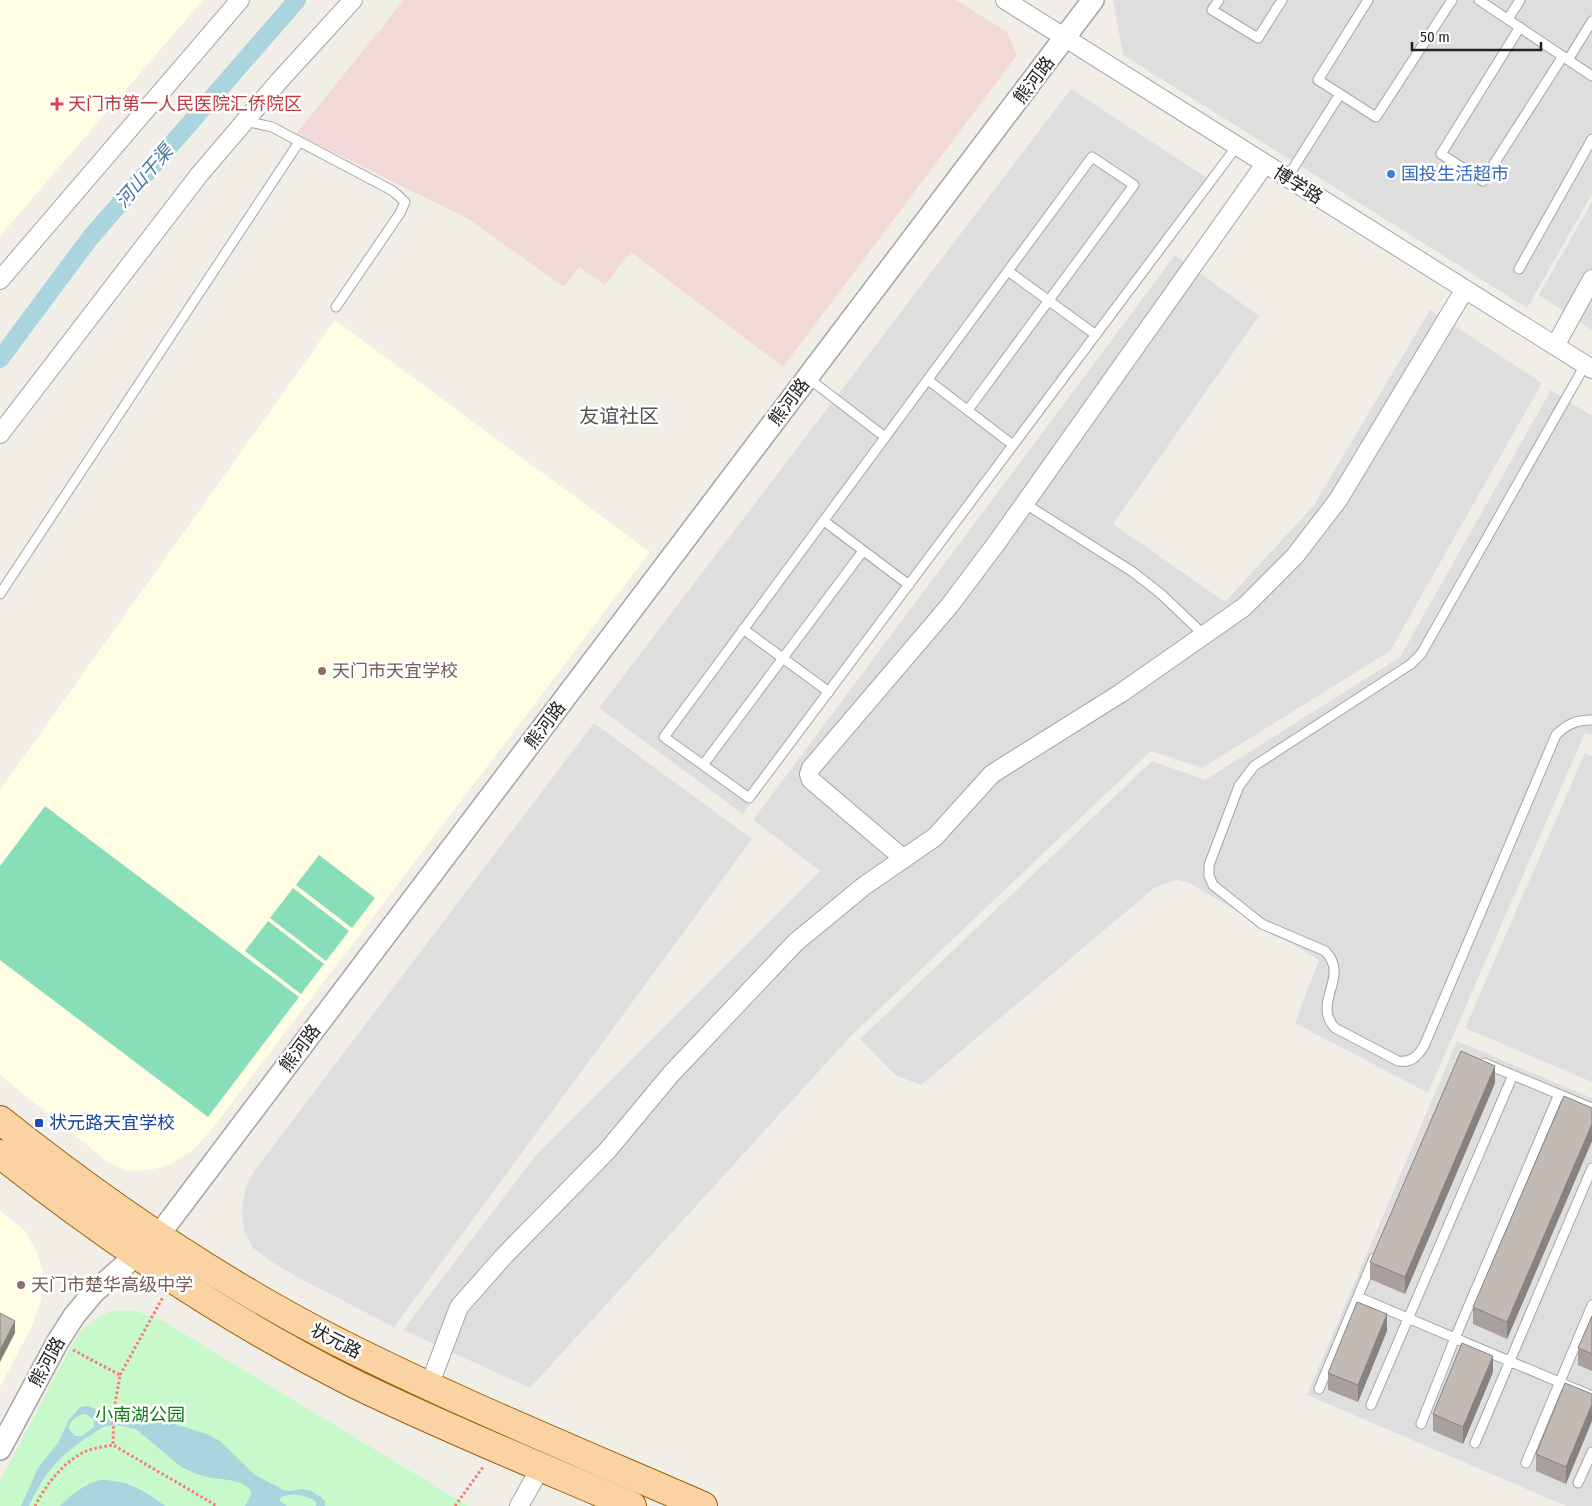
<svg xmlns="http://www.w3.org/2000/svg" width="1592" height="1506" viewBox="0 0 1592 1506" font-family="'Fira Sans Condensed','Noto Sans SC',sans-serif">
<rect width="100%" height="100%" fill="#f1eee8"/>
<!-- residential -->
<path fill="#dfdedf" d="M1113,0H1592V194L1527,308L1123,55Z
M1071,89L1216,184L743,814L599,708Z
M1592,202V330L1539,295Z
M1175,255L1259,316L1113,524L1225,602L1314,505L1430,310L1542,383L1390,651L1202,768L1151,751L851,1036L530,1388L403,1330L536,1155L820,871L753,820Z
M1551,390L1592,416V735L1585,733L1428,1093L1295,1023L1319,960L1188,882L1177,880L1166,883L1154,888L921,1085L895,1075L860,1039L1152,761L1205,780L1400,657Z
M594,723L752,839L394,1327L299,1278L270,1261L253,1248L244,1231L242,1209L246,1187L255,1170Z
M1585,753L1592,756V1082L1465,1028Z
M1457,1041L1592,1098V1506H1566L1307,1395Z"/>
<!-- commercial -->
<path fill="#f1d9d9" d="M404,0H956L1007,32L1017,55L783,367L631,252L605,285L579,267L564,287L467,218L296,134Z"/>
<!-- education -->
<path fill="#fffde4" d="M0,0H203L0,236Z
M335,320L650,552L212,1129L192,1151L171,1164L150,1170L127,1171L108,1162L0,1075V790Z
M0,1211L24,1230L36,1250L43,1271L41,1300L31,1328L0,1387Z"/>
<!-- park -->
<path fill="#c8f9ca" d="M133,1310L163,1321L468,1506H0V1481L78,1334L93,1321L111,1311Z"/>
<!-- pitch -->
<path fill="#89deba" d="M45,806L299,997L208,1117L0,960V866Z
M319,855L375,898L352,928L296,885Z
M293,888L349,931L326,961L270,918Z
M268,921L324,964L301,994L245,951Z"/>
<!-- water -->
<path fill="#aad4de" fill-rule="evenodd" d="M89,1406L111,1418L164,1421L207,1434L220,1441L255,1475L284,1490L290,1491L302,1489L311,1491L321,1497L325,1501V1506H316V1502C308,1495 289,1492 280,1498V1501L287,1506H245L252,1493C244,1477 221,1481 207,1477C198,1475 189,1471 180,1466L137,1430C126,1426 115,1424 103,1427C65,1451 48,1465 29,1506H21L38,1468L58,1443L69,1420L80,1407ZM86,1414L94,1420V1427L82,1436H75L69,1429C69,1420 78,1415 86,1414Z
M100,1480C127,1480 144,1490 165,1506H60C72,1494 83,1485 100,1480Z"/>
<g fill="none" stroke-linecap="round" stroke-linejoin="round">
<!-- canal -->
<path stroke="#aad4de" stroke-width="18" d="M0,359L90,238L297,0"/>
<defs>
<path id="service" d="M1219,0L1212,10L1258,38L1282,0
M1368,0L1318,80L1376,117L1452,0
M1479,0L1592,76
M1508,19L1520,0
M1520,27L1441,154L1483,181L1563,56
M1568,60L1592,21
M245,121L272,127L393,191L405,202L400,213L336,307
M1287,178L1340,94
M1519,269L1592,139
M1008,271L1096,335
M1585,365L1421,654L1411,664L1254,766L1239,786L1209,865V876L1213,885L1262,924L1325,951C1351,977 1311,1002 1335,1028L1398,1061C1411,1063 1417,1057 1424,1046L1556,735C1567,724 1576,720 1592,720
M808,378L885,437
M928,380L1013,445
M968,410L1134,185L1092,157L664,737L749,798L1237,146
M1024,503L1133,572L1161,594L1204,635
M824,521L909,585
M0,594L299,142
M743,629L829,692
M703,765L863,551
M1484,1063L1592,1108
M1358,1297L1592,1396
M1319,1389L1374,1258
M1371,1405L1513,1075
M1421,1424L1455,1338L1559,1094
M1475,1443L1592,1168
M1526,1463L1592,1305
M1578,1483L1592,1452"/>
<path id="minor" d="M1005,0L1592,369
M0,280L240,0
M1555,346L1592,279
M0,434L199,175L280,80L353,0
M904,859L811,780L809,774L811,768L950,605L998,541L1265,164
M429,1386L459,1307L504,1256L607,1151L671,1074L796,942L864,886L935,837L992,774L1121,693L1244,607L1295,556L1338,500L1465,289
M519,1506L541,1467"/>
<path id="tertiary" d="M0,1449L58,1341L74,1316L94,1292L158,1236L1093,0"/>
<path id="primary" d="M0,1120C103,1202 217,1280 334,1340C454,1401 579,1452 703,1506
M0,1154C110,1241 229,1321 355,1384C445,1428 539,1466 632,1506"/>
</defs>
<!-- service casing -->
<use href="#service" stroke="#a5a5a5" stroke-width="11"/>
<!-- minor casing -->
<use href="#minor" stroke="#a5a5a5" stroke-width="20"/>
<!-- tertiary casing -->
<use href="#tertiary" stroke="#a5a5a5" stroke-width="24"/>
<!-- primary casing -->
<use href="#primary" stroke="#9c6303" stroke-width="30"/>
<!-- path -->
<path stroke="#f87c73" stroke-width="3" stroke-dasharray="2.5 2.5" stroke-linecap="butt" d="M73,1350L120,1375L114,1410L113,1445L217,1506
M120,1375L163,1297
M35,1506C45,1486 62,1464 82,1453C91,1448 103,1447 113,1445
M455,1506L483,1467"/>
<!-- service -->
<use href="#service" stroke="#fff" stroke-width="9"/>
<!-- minor -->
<use href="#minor" stroke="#fff" stroke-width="18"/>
<!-- tertiary -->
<use href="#tertiary" stroke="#fff" stroke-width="21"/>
<!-- primary -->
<use href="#primary" stroke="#fad2a4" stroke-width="28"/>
</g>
<!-- wall -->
<path fill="#a7a09c" d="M1495,1083L1405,1294L1370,1279V1262Z
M1592,1108V1141L1507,1339L1473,1324V1307Z
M1592,1316V1371L1578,1365V1348Z
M1387,1331L1358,1402L1328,1390V1373Z
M1493,1372L1463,1444L1433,1431V1414Z
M1592,1394L1566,1484L1536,1471V1454Z"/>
<!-- shaded-wall -->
<path fill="#88827f" d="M1495,1066V1083L1405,1294V1277Z
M1592,1124V1141L1507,1339V1322Z
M1387,1314V1331L1358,1402V1385Z
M15,1321V1333L0,1362V1350Z
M1493,1356V1372L1463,1444V1427Z
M1592,1404V1421L1566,1484V1467Z"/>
<!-- building -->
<path fill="#c2bab5" stroke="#88827f" d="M1461,1051L1495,1066L1405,1277L1370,1262Z
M1564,1096L1592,1108V1124L1507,1322L1473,1307Z
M1357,1302L1387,1314L1358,1385L1328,1373Z
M0,1313L15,1321L0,1350Z
M1592,1316V1354L1578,1348Z
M1462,1343L1493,1356L1463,1427L1433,1414Z
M1565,1383L1592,1394V1404L1566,1467L1536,1454Z"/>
<!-- markers -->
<path fill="#e0444e" stroke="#fff" stroke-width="2" d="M54.5 96.5h5v5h5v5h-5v5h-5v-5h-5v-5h5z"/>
<circle fill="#3f7fe0" stroke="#fff" stroke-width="2" cx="1391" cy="174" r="5"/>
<g fill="#8d6e63" stroke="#fff" stroke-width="2">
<circle cx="322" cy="671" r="5"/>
<circle cx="21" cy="1285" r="5"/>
</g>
<rect fill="#1a4fb4" stroke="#fff" stroke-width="2" x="34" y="1118" width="10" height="10" rx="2.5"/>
<g text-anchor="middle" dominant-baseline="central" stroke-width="5" stroke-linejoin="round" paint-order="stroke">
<!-- street labels -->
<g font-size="18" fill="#212121" stroke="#fff">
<text transform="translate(1034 80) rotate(-53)">熊河路</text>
<text transform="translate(1298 185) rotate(32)">博学路</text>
<text transform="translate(789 402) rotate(-53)">熊河路</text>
<text transform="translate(545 725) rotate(-53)">熊河路</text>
<text transform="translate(300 1048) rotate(-53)">熊河路</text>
<text transform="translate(336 1341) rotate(27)">状元路</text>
<text transform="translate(47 1362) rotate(-61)">熊河路</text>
</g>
<!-- health labels -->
<g font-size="18" fill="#be3a42" stroke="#fff" text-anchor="start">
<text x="68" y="104">天门市第一人民医院汇侨院区</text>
</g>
<!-- shop labels -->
<g font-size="18" fill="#366cbe" stroke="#fff" text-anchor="start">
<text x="1401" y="174">国投生活超市</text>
</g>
<!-- education labels -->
<g font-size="18" fill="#785e54" stroke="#fff" text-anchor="start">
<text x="332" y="671">天门市天宜学校</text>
<text x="31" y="1285">天门市楚华高级中学</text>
</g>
<!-- transit labels -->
<g font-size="18" fill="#164399" stroke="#fff" text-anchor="start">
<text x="49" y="1123">状元路天宜学校</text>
</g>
<!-- park labels -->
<g font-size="18" fill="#0e8113" stroke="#fff">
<text x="140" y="1415">小南湖公园</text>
</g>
<!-- water labels -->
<g font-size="19" font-style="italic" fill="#4878a1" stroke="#fff">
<text transform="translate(144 176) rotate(-49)">河山干渠</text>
</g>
<!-- quarter labels -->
<g font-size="20" fill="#545454" stroke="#fff">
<text x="619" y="416">友谊社区</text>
</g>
</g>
<!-- scale -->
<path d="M1412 42v8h129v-8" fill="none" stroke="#212121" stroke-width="2.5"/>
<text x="1420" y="42" font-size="15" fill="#212121" stroke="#ffffff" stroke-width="4" paint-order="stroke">50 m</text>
</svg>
